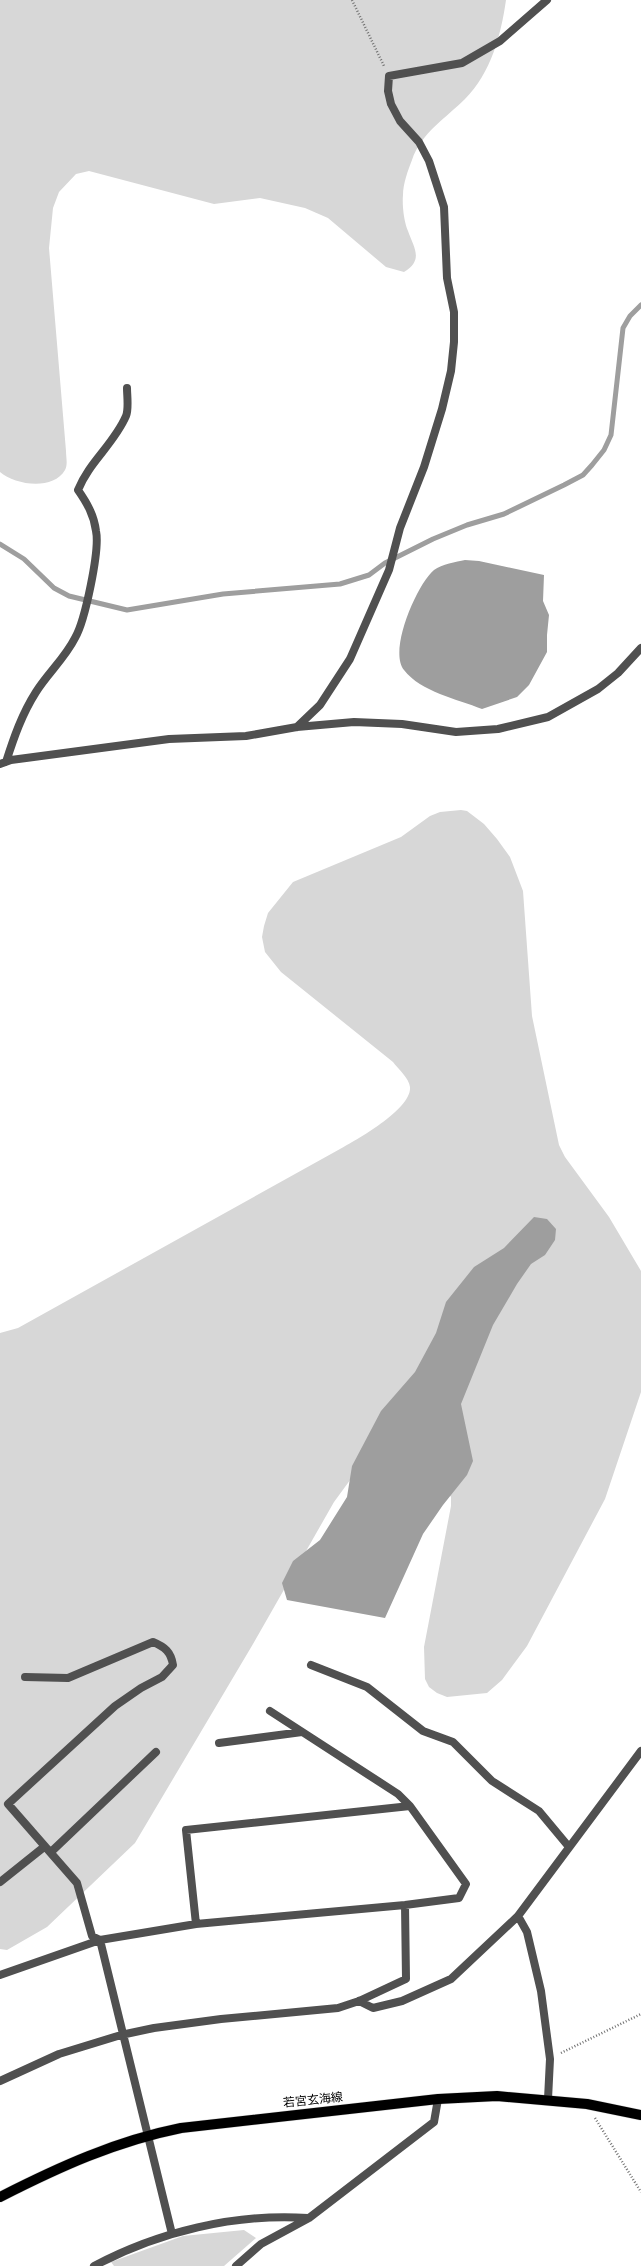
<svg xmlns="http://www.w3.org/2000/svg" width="641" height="2266" viewBox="0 0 641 2266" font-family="'Asap Condensed','Noto Sans JP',sans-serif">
<rect width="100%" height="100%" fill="#fff"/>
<!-- green -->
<path fill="#d7d7d7" d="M0,0H506C501,35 491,73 465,99C446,118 421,133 412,160C408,170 403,184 403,195C402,205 404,222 408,231C414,248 424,260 404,272L386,267L328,218L305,208L260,198L214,204L89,171L76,174L59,192L53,208L49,248L66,451C66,457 68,465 65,470C53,491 15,485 0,472Z
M461,810L467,811L484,824L497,839L510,857L523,891L532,1016L559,1145L565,1157L609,1217L641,1271V1392L605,1499L527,1646L502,1680L487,1693L447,1697L437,1693L429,1687L425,1679L424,1647L451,1506V1497L445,1488L364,1461L334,1502L253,1644L135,1843L47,1927L7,1950L0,1949V1333L18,1328L340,1149C356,1140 412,1109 410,1087C409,1078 398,1069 393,1062L281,972L265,952L262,937L264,926L268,913L293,882L401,837L430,816L440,812Z
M244,2230L256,2238L224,2266H114L111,2262L183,2236Z"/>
<!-- water -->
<path fill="#9e9e9e" d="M465,560L479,561L544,575L543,601L549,615L547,635V652L529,685L517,697L482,709C457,699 421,692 404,670C388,651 417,584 434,570C442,564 456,562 465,560Z
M534,1217L547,1219L556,1229L555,1240L545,1255L531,1264L517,1284L493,1325L461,1404L473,1461L467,1475L443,1505L423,1534L385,1618L287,1600L282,1583L293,1561L320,1540L347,1497L352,1466L381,1411L415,1372L436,1333L446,1302L474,1267L504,1248Z"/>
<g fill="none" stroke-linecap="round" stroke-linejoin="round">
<!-- stream -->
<path stroke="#9e9e9e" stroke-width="5" d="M0,544L24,559L54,588L69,596L127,610L223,594L340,584L369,575L385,563L433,539L467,525L504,514L564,485L583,475L592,465L604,450L611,435L623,328L630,316L641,305"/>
<defs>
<path id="primary" d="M0,2197C59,2167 116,2141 181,2128L438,2099L497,2096L587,2104L641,2115"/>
</defs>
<!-- primary casing -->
<use href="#primary" stroke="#dbdbdb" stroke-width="11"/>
<!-- path -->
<path stroke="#727272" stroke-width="2.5" stroke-dasharray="1 2" stroke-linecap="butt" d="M352,0L384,66
M561,2053L641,2014
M595,2118L641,2192"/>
<!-- street -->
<path stroke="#505050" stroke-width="8" d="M297,727L320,705L350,659L389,570L400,528L424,467L442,409L451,371L454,342V312L447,278L444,207L429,161L419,142L400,121L391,104L388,91L389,76L462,63L500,41L547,0
M6,762C14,737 22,714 36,692C48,673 65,658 75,638C85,621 100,550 96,531C94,515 87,503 78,490C89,462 114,444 126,416C129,409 127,396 127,388
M0,764L11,760L169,739L246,736L297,727L354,722L402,724L456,732L498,729L548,717L598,689L618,673L641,648
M311,1665L367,1687L423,1731L453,1742L492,1781L539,1811L569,1847
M25,1677L68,1678L153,1642C165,1647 171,1652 173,1665L162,1677L141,1688L115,1706L8,1804L77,1883L92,1936L100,1940L172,2234
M270,1711L398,1794L410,1806
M219,1743L302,1732
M51,1852L156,1752
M0,1882L44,1847
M518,1916L527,1932L541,1991L550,2059L548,2099
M0,1975L100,1940L196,1924L405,1905L459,1898L466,1884L410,1806L186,1830L196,1924
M359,2001L373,2008L402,2001L451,1979L518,1916L641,1751
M0,2081L59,2054L121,2035L154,2028L221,2019L338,2008L359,2001L406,1979L405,1905
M94,2266C158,2232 235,2213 308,2218
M236,2266L261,2244L309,2218L434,2122L438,2099"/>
<!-- primary -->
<use href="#primary" stroke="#000" stroke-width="10"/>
</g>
<g text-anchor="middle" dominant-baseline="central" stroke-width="3" stroke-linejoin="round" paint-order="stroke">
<!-- street labels -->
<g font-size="12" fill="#000" stroke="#fff">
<text transform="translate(313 2100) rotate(-6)">若宮玄海線</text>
</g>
</g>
</svg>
